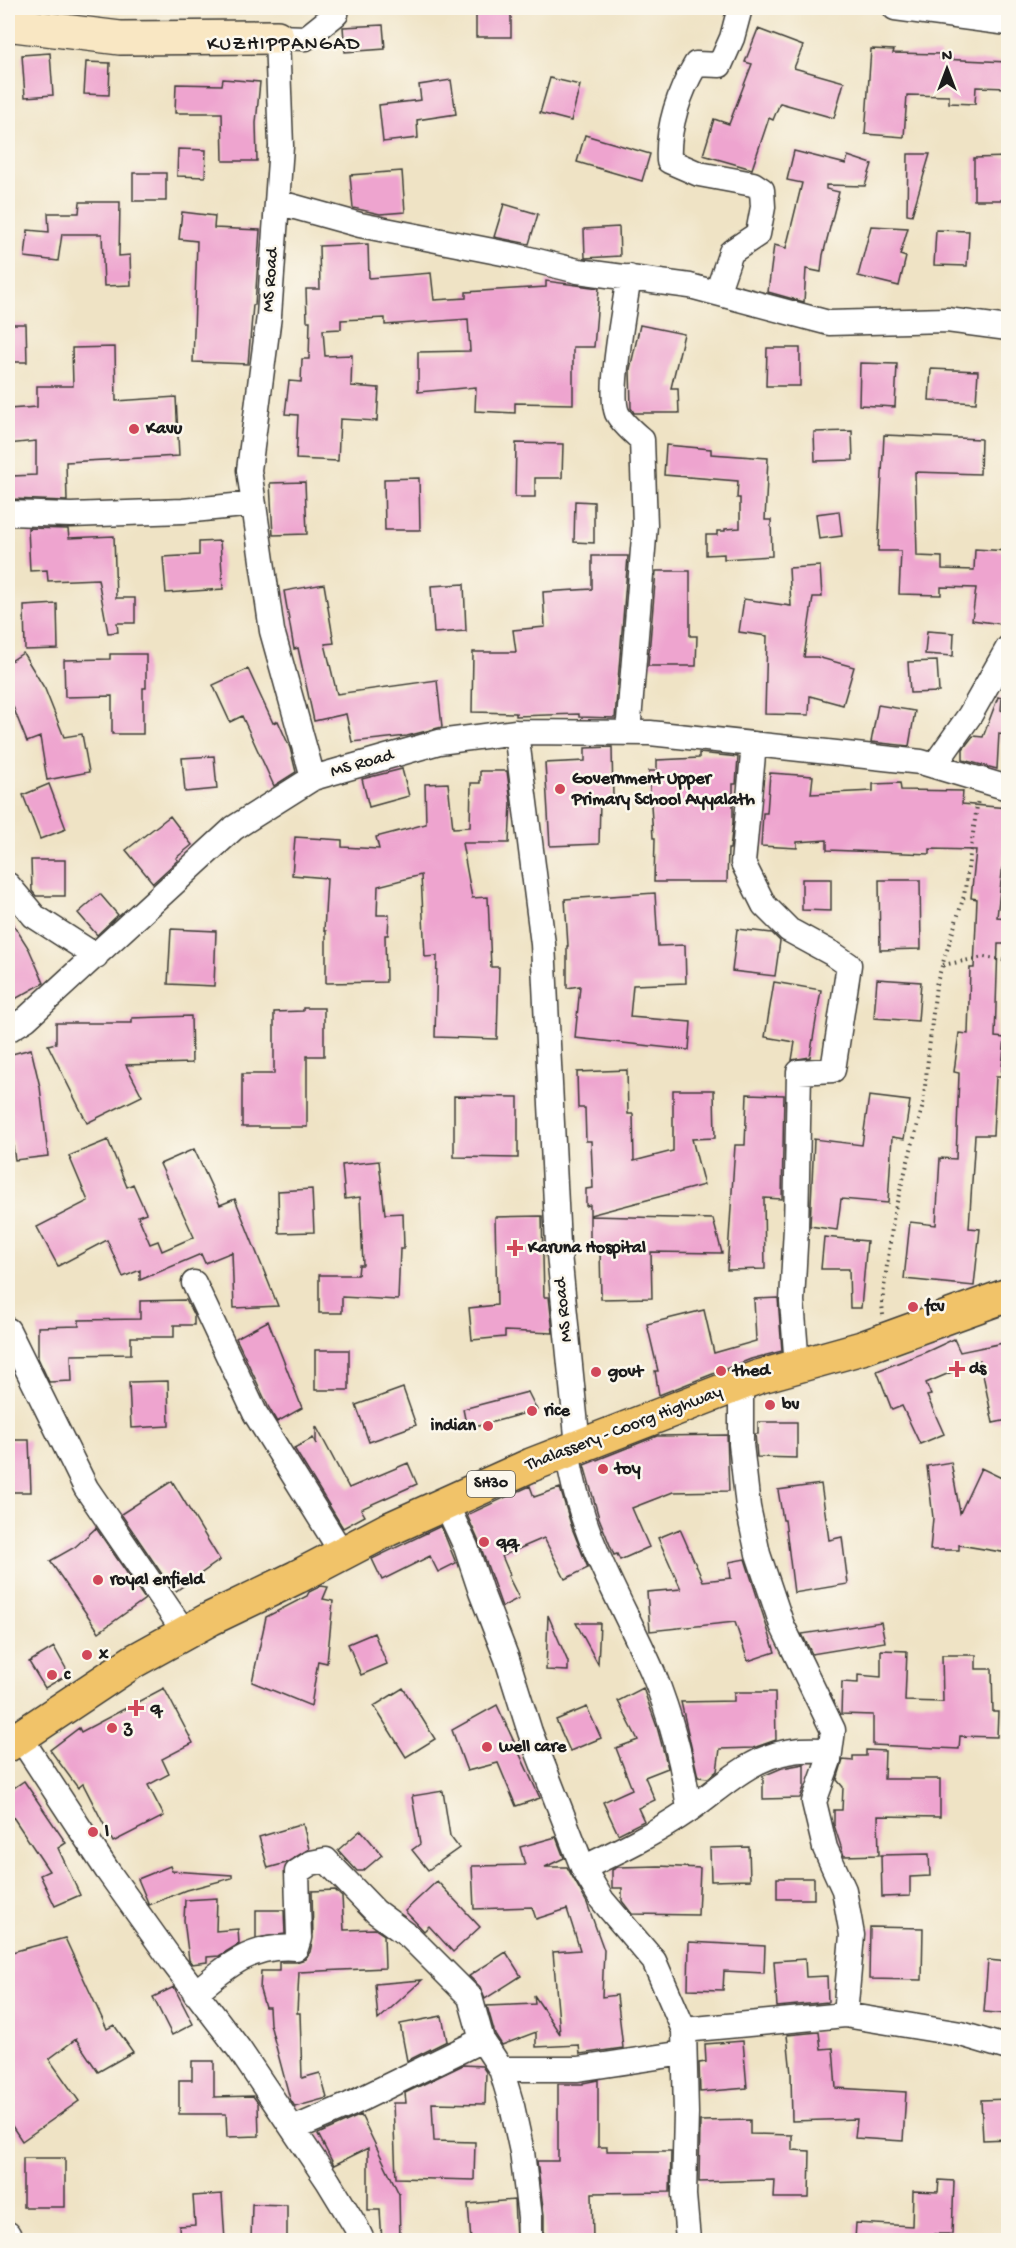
<svg xmlns="http://www.w3.org/2000/svg" width="1016" height="2248" viewBox="0 0 1016 2248" font-family="'Gochi Hand',sans-serif">
<rect width="100%" height="100%" fill="#fbf7ec"/>
<filter id="ink" filterUnits="userSpaceOnUse"><feTurbulence type="fractalNoise" baseFrequency=".0167" numOctaves="2"/><feDisplacementMap in="SourceGraphic" scale="12" xChannelSelector="R" yChannelSelector="G"/><feConvolveMatrix kernelMatrix="1 2 1 2 8 2 1 2 1" color-interpolation-filters="sRGB"/></filter>
<filter id="wash" filterUnits="userSpaceOnUse"><feTurbulence type="fractalNoise" baseFrequency=".008" numOctaves="4" result="noise"/><feDisplacementMap in="SourceGraphic" scale="24" xChannelSelector="R" yChannelSelector="G"/><feGaussianBlur stdDeviation="1.35" result="paint"/><feColorMatrix in="noise" values="0 0 0 0 0 0 0 0 0 0 0 0 0 0 0 0 0 1.4 0 .05"/><feComposite in="paint" operator="in"/></filter>
<g filter="url(#wash)">
<rect width="100%" height="100%" fill="#efe3c5"/>
<g id="blocks">
<!-- building -->
<path fill="#eea4cf" d="M476,8H511V37H476Z
M383,25L385,49L345,52L343,27Z
M758,29L803,46L794,68L844,82L834,118L780,103L773,120L769,118L752,169L703,155L714,119L729,124L752,64L745,62Z
M871,49L894,50L893,53L940,54V59L1008,62V88L976,87L975,104L949,103V96L907,95L904,137L865,134Z
M50,53L53,95L25,97L22,55Z
M86,62L110,63L109,95L84,94Z
M550,78L580,85L571,121L540,113Z
M223,79L260,82L256,123L257,161H223L222,113H175L176,84L222,85Z
M451,80L456,114L417,120L418,138L383,142L379,105L421,100L419,85Z
M585,135L650,154L642,181L577,162Z
M178,149L206,150L205,177L177,176Z
M794,151L846,164L848,156L872,164L865,186L826,185V189L839,192L823,255L821,272L806,269L804,302L768,292L774,245L786,248L802,183L787,180Z
M908,154H930L912,215L907,214Z
M1008,157V200H974V158Z
M402,171L405,212L380,214L353,208L350,175Z
M133,173H166V201H133Z
M80,202H120L119,256L130,255L131,285L104,286L102,234H62L58,261L25,257L28,230L49,232L48,213H79Z
M504,204L538,214L529,244L494,237Z
M182,212L215,216L214,228L260,230L255,305H253L248,364L193,362L197,241L179,239Z
M871,226L908,228L900,255L906,257L899,286L858,276Z
M619,227L620,256L585,258L584,229Z
M936,230L969,231L967,266L934,265Z
M368,244L369,278L431,273L434,300L466,298V292L546,287V281L599,288L594,347H573V404L515,403V413L475,411L476,387L418,392V352L470,351L468,319L385,325V318L341,320V329L323,330L325,356L352,355L351,386L379,388L377,421L340,419L338,461L296,459L298,415L285,414L289,381L301,382L302,359H309L310,321H307L306,289H320L319,246Z
M8,324H26L27,362H8Z
M640,325L684,334L671,388H678L679,413H634L631,408L630,369Z
M115,347L116,401L176,397L179,456L66,462L67,501L12,499V476L36,475V441L8,444V409L37,407V386H73L72,348Z
M767,348H800V386H766Z
M860,363L897,364L895,407L859,405Z
M931,369L978,371L976,403L929,400Z
M852,431L853,460L815,461L814,432Z
M884,435L981,439L980,474L915,472L917,556L942,557V569L974,570L975,549L1008,551V625L972,620L976,588L941,587V595L899,594L901,551H878Z
M516,443L563,444L562,478H535V497H515Z
M666,445L711,449V454L768,458L765,520H771L772,556L724,559V554L706,555V535H717V531H725V529L740,528V498H737L738,481L664,475Z
M419,478L420,530H385L384,479Z
M305,482L307,534L273,535L270,483Z
M575,501L594,502V543L574,542Z
M839,511L842,536L819,539L816,514Z
M28,528L68,529L69,538L114,536L116,598H135V623H117L118,632L108,633L98,579L48,581L47,570L30,571Z
M220,541L223,589L166,593L163,557L199,555V542Z
M592,556H628L615,718L579,717V714L516,716V713L472,712L473,652H516L513,630L545,627L543,592L592,589Z
M820,566L822,597H813L804,657H817L854,667L843,705L810,696L809,715L765,714L767,636L739,632L744,599L791,606L789,568Z
M656,571H690V636H697L696,666H648Z
M324,584L334,643L325,644L337,694L437,680L442,727L407,736L352,742L346,714L314,721L298,648L294,649L284,591Z
M464,584L466,631L434,633L431,586Z
M57,604L58,649L25,650L24,606Z
M927,631L954,633L953,656L925,654Z
M23,653L45,689L64,737L82,734L89,772L47,780L40,737L27,742L8,694V663Z
M110,654H146V688H143V734H112V696L65,697L64,660L110,659Z
M937,661L939,692L910,693L908,662Z
M248,669L273,723L278,721L290,748L296,772L274,786L242,716L230,722L213,685Z
M998,697L1002,698L1001,710L1008,713V736L999,733L997,769L963,760V749L973,736L983,737Z
M878,705L915,711L909,746L871,742Z
M612,747L613,799L600,800L599,844L550,846L545,763L585,761V748Z
M699,753L738,757L736,784H733V822L730,849H728L727,882H654L655,838H653L649,771H657V760L699,758Z
M214,756L217,789L185,792L182,758Z
M402,769L409,796L369,807L362,779Z
M480,771H507L511,803L509,843H462L472,898L488,897L491,967H499L497,1039L435,1037L437,956L425,957L421,875L378,886L377,915H389L388,935H385L386,982L326,983V931H324L327,878L292,875L295,837L342,840V847L379,849L376,837L426,824L425,784L448,783L453,828L470,827L471,783H480Z
M770,773L813,776L811,794L873,791V784L900,783L901,790L963,791L962,804L1008,808V855H1004L997,917L1008,918V944H998L995,1037L1005,1038L1001,1077H996L993,1135H975L969,1228L980,1229L974,1286L904,1279L910,1222L936,1225L940,1158L956,1159L959,1073L954,1072L959,1033L968,1034L970,968H974L977,899L971,898L976,850L930,849V854L827,850V840L797,842V848L761,846L763,813H767Z
M49,784L66,829L40,839L23,795Z
M170,816L192,845L176,858L178,860L153,883L126,850Z
M31,860H65V896H36L32,891Z
M802,879H831V911L802,910Z
M879,880H920L921,949L880,950Z
M655,893L658,946L685,945L686,983L633,985L630,1017L691,1022L689,1050L575,1038L580,986L567,988V946H568L565,899Z
M100,894L118,915L97,935L78,913Z
M8,916L29,949L44,983L8,1003Z
M171,929L216,931L214,986L168,984Z
M737,929L772,933L780,941L775,976L732,971Z
M877,979L921,982L918,1021L874,1018Z
M774,982L821,990L810,1057L792,1060L795,1042L765,1037Z
M303,1008H324V1056H307V1127H242V1074H274V1012L303,1011Z
M191,1016L192,1063L126,1065L142,1096L87,1123L48,1045L56,1043V1023H132V1018Z
M31,1049L40,1087L48,1156L15,1160L12,1140H8V1055Z
M627,1070L628,1114H633L634,1161L673,1151V1090H714L715,1138L692,1139L704,1185L590,1215V1205L586,1206V1189L593,1188L591,1141H586L585,1108H578L577,1072Z
M747,1094L784,1095L782,1199L764,1198L765,1269L727,1270L735,1145H745Z
M454,1096L518,1097V1158L454,1157Z
M869,1096L910,1101L904,1139L892,1137L888,1203L841,1199L837,1230L810,1226L814,1139L862,1145Z
M108,1140L127,1187L133,1184L146,1213L138,1216L150,1244L158,1241L162,1251L194,1237L160,1164L194,1149L220,1205L235,1199L278,1306L234,1308L232,1252L205,1263L201,1254L140,1280V1270L123,1277L107,1240L58,1266L37,1227L88,1201L69,1156Z
M379,1161L385,1214L403,1213L404,1249H400L398,1300L342,1297V1313H319V1275H358L359,1265H363L360,1197L345,1199L342,1165Z
M312,1189L314,1232L279,1233L278,1191Z
M542,1216L544,1297H549L553,1333L505,1331V1337L472,1340L469,1308L497,1305L495,1217Z
M590,1216L713,1219L722,1253L651,1252L652,1298L601,1299L600,1249H590Z
M824,1237L867,1241L861,1308H850L849,1269H821Z
M778,1298L782,1351L751,1359L659,1395L655,1371H658L647,1324L704,1310L714,1353L756,1341L754,1299Z
M186,1300L194,1316V1325H174V1337H131V1354L71,1355L72,1381L49,1382L38,1358V1327L79,1326V1320L140,1319V1301Z
M268,1321L302,1408L277,1422L268,1406L236,1338Z
M954,1339L960,1352L1008,1342V1420L993,1423L980,1360L926,1383L931,1395L927,1396L944,1434L920,1444L902,1406L892,1410L877,1371L926,1352Z
M315,1350H349V1390H315Z
M168,1381L169,1426L131,1428L129,1382Z
M403,1388L416,1425L369,1442L356,1405Z
M528,1392L537,1410L467,1429L463,1409Z
M758,1422H797V1458L757,1457L755,1434H758Z
M316,1426L349,1488L408,1463L417,1484L361,1509L365,1516L343,1528L294,1448L313,1438L316,1444Z
M727,1435L729,1491L673,1492L632,1508L649,1547L620,1560L617,1554L614,1555L599,1518L584,1465L657,1436Z
M8,1440H29L31,1492H8Z
M951,1462L960,1513L981,1468L1008,1481V1553L959,1545V1550H930L933,1518L927,1466Z
M172,1481L220,1560L176,1591L168,1583L121,1514Z
M821,1484L829,1540L842,1537L848,1584L794,1593L785,1520H783L778,1490Z
M530,1486L534,1497L560,1488L572,1528L588,1568L565,1579L544,1538L502,1556L510,1575L508,1576L519,1598L502,1607L479,1542L467,1515Z
M441,1526L456,1563L438,1572L430,1556L382,1580L372,1559Z
M96,1528L145,1599L99,1632L50,1561L75,1547Z
M680,1529L703,1581L731,1578L729,1562L745,1559L775,1652L748,1661L735,1622L650,1631L647,1592L681,1589L658,1538Z
M321,1586L328,1587L323,1599L333,1601L327,1663L318,1661L311,1706L252,1682L266,1617L307,1596L309,1592Z
M548,1615L568,1662V1671L546,1670Z
M881,1622L885,1642L812,1654L802,1634Z
M576,1623H600L598,1664Z
M374,1633L387,1664L361,1675L348,1644Z
M54,1647L69,1674L45,1688L29,1662Z
M881,1650L907,1651L905,1701L943,1702L942,1655H976V1669H992L993,1712H998L997,1737L960,1736L959,1749L873,1745V1715L841,1714L842,1682L858,1683V1675L881,1677Z
M164,1688L193,1743L162,1759L169,1774L148,1785L164,1816L113,1842L83,1784L78,1788L50,1750L79,1728L81,1732Z
M403,1688L435,1739L406,1757L374,1706Z
M643,1688L657,1727L668,1768L645,1777L655,1800L638,1808L644,1821L618,1834L603,1802L632,1789L616,1748L638,1740L618,1701Z
M734,1692H775L776,1740L753,1748L720,1749L717,1771L708,1778L698,1777L681,1702L734,1701Z
M497,1705L540,1798L516,1806L498,1763L467,1771L452,1730Z
M587,1707L601,1738L570,1751L556,1720Z
M866,1750L885,1751L884,1779H940V1817L878,1816L879,1855L844,1856L834,1825V1810H842L843,1787L837,1780L843,1760L853,1761V1756H866Z
M804,1764V1787L800,1798L763,1799V1776L782,1768Z
M24,1781L66,1843L58,1848L80,1895L55,1906L40,1875L49,1871L13,1817L8,1820V1792Z
M443,1791L450,1836L459,1848L428,1870L412,1850L420,1844L412,1796Z
M303,1824L309,1849L286,1863L268,1868L259,1837Z
M361,1830L382,1855L363,1871H357L338,1850Z
M556,1837L564,1858L545,1867H567L587,1903L604,1950L602,1997L617,1995L623,2048L580,2054L579,2045L536,2047V2032L502,2045L495,2034L487,2006L535,2004L534,1995L560,2034L553,1952L580,1950L567,1909L536,1919L532,1907L474,1909L472,1866L525,1865L520,1847Z
M749,1847L750,1880L711,1881L710,1848Z
M929,1854L930,1876L910,1877V1896L882,1897L881,1855Z
M170,1866L172,1871L232,1875V1878L186,1890L149,1905L138,1879Z
M659,1866L700,1868L698,1915L632,1914L622,1901V1888H612V1870L618,1867Z
M777,1878H814V1899H777Z
M437,1881L480,1927L453,1952L429,1926L424,1931L405,1911Z
M335,1890L342,1897L344,1930L375,1929L384,1935L385,1968L299,1972L297,2013H300L302,2078L320,2073L327,2098L295,2107L290,2099L270,2024L269,2007H265L260,1990L261,1971H279V1962H296L305,1959L310,1952L313,1938L312,1891Z
M217,1898L216,1931L238,1929L239,1944L219,1956L207,1957V1962L192,1964L189,1960L184,1920L185,1900Z
M256,1910H284L285,1934L256,1938Z
M870,1927L923,1928L922,1980L869,1979Z
M65,1938L107,2029L114,2025L133,2052L98,2072L76,2039L49,2059L79,2101L22,2141L8,2120V1953Z
M689,1942L765,1946L764,1973L724,1971L723,1990L688,1989Z
M506,1952L521,1976L485,1999L480,1987L469,1976Z
M805,1959L806,1977L827,1976L828,2002L777,2007L774,1961Z
M988,1960L1008,1962V2014L984,2012Z
M422,1980L378,2020L375,1984Z
M174,1987L193,2024L172,2035L153,1997Z
M442,2016L447,2041L407,2061L400,2024Z
M819,2032L821,2049L833,2048L836,2088L906,2092L903,2141L855,2138L857,2119L792,2121L791,2074L787,2035Z
M743,2041L747,2088L700,2092L699,2063L706,2062L705,2044Z
M192,2061H214V2097L253,2096L258,2103L259,2136L227,2137L226,2114H179V2080H192Z
M463,2065L482,2066L486,2072L485,2104L432,2103L434,2141L475,2142L474,2180L396,2178L393,2103H406L405,2093Z
M598,2080V2147H607V2151H671L670,2192L592,2193L593,2240H544V2215L537,2161H558V2084H583V2083Z
M1008,2099V2139L983,2140L981,2100Z
M361,2115L399,2194L400,2241H382L380,2210H368V2148L334,2165L318,2134Z
M750,2120V2134L792,2135V2150L810,2151L809,2198H774L775,2180L699,2182L700,2121Z
M23,2158H65V2207H23Z
M939,2180L954,2181L952,2234H934L933,2241H855L856,2223L912,2226L913,2191L938,2192Z
M222,2194L225,2241H180L179,2226L195,2225L193,2196Z
M514,2200L516,2239L471,2241L468,2204Z
M252,2204L287,2205V2241H251Z"/>
</g>
</g>
<g filter="url(#ink)">
<use href="#blocks" fill-opacity="0" stroke="#3c3a35" stroke-width="1.5"/>
<g fill="none" stroke-linecap="round" stroke-linejoin="round">
<defs>
<path id="street" d="M337,8L336,14L306,38L277,37L281,146L269,316L249,470L272,631L313,778L439,742L516,732L543,944L558,1244L578,1446
M895,8L1008,23
M277,202L360,225L513,255L578,271L690,286L829,323L947,320L1008,328
M717,293L731,252L758,234L763,207L762,190L753,184L699,174L669,161C667,128 679,92 696,64L720,65L732,38L740,8
M8,513L71,515L183,511L254,504
M516,732L650,733L921,762L1008,788
M628,733L645,525L642,440C634,433 622,423 617,413C608,390 625,305 629,277
M754,744L743,863L764,905L789,930L833,954L849,965L833,1070L799,1072L796,1228L792,1301L797,1366
M934,766L970,715L1008,648
M8,885L34,916L96,956
M8,1030L26,1019L234,828L313,778
M194,1283L255,1413L342,1553
M8,1330L86,1488L185,1633
M741,1383V1444L748,1507L758,1554L782,1625L833,1730L829,1760L814,1802L825,1848L844,1890L852,1935L845,2015
M567,1451C570,1467 573,1484 578,1500C595,1561 628,1615 653,1673C670,1714 684,1766 689,1810
M446,1504L466,1547L481,1592L507,1659L530,1732L583,1868L602,1900L654,1961L684,2030L686,2113L684,2195L688,2240
M20,1737L107,1870L172,1961L239,2049L328,2181L356,2227L362,2240
M583,1868C619,1851 656,1833 689,1810C722,1787 751,1756 793,1751C805,1749 818,1750 830,1750
M195,1993C227,1966 252,1944 296,1948L299,1938L297,1872L311,1863L326,1860L376,1912L410,1937L470,1997L482,2040L501,2069L512,2106L522,2152L530,2217V2240
M684,2030L845,2015L961,2034L1008,2048
M501,2069H578L684,2053V2051
M293,2129L349,2105L482,2040
M8,2234L11,2240"/>
<path id="secondary" d="M8,26L14,25L120,38L277,37"/>
<path id="primary" d="M8,1745L134,1661L210,1619L297,1577L387,1530L531,1465L758,1377L862,1348L1008,1295"/>
</defs>
<!-- street casing -->
<use href="#street" stroke="#3c3a35" stroke-width="27"/>
<!-- secondary casing -->
<use href="#secondary" stroke="#3c3a35" stroke-width="36"/>
<!-- primary casing -->
<use href="#primary" stroke="#3c3a35" stroke-width="36"/>
<!-- path -->
<path stroke="#3c3a35" stroke-width="4" stroke-dasharray="1.5 4.5" stroke-linecap="butt" d="M943,965L984,957L1008,961
M883,1315L882,1303L894,1213L923,1105L936,985L964,896L978,799"/>
<!-- street -->
<use href="#street" stroke="#fff" stroke-width="24"/>
<!-- secondary -->
<use href="#secondary" stroke="#f9e7c3" stroke-width="33"/>
<!-- primary -->
<use href="#primary" stroke="#f1c369" stroke-width="33"/>
</g>
</g>
<!-- markers -->
<g fill="#d1495b" stroke="#fbf7ec" stroke-width="2">
<circle cx="134" cy="429" r="6"/>
<circle cx="560" cy="789" r="6"/>
<path d="M512 1239h6v6h6v6h-6v6h-6v-6h-6v-6h6z"/>
<circle cx="913" cy="1307" r="6"/>
<path d="M954 1360h6v6h6v6h-6v6h-6v-6h-6v-6h6z"/>
<circle cx="721" cy="1371" r="6"/>
<circle cx="596" cy="1372" r="6"/>
<circle cx="770" cy="1405" r="6"/>
<circle cx="532" cy="1411" r="6"/>
<circle cx="488" cy="1426" r="6"/>
<circle cx="603" cy="1469" r="6"/>
<circle cx="484" cy="1542" r="6"/>
<circle cx="98" cy="1580" r="6"/>
<circle cx="87" cy="1655" r="6"/>
<circle cx="52" cy="1675" r="6"/>
<path d="M133 1699h6v6h6v6h-6v6h-6v-6h-6v-6h6z"/>
<circle cx="112" cy="1728" r="6"/>
<circle cx="487" cy="1747" r="6"/>
<circle cx="93" cy="1832" r="6"/>
</g>
<g text-anchor="middle" dominant-baseline="central" stroke-width="5" stroke-linejoin="round" paint-order="stroke">
<!-- shield labels -->
<rect fill="#fbf7ec" stroke="#5f5e5a" stroke-width="1.5" x="467" y="1471" width="48" height="26" rx="4.5"/>
<g font-size="16" font-weight="bold" fill="#1c1c1c">
<text x="491" y="1484">SH30</text>
</g>
<!-- street labels -->
<g font-size="18" fill="#1c1c1c" stroke="#fbf7ec">
<text transform="translate(271 280) rotate(-86)">MS Road</text>
<text transform="translate(362 764) rotate(-16)">MS Road</text>
<text transform="translate(564 1310) rotate(-96)">MS Road</text>
<text transform="translate(624 1429) rotate(-21)">Thalassery - Coorg Highway</text>
</g>
<!-- poi labels -->
<g font-size="18" font-weight="bold" fill="#1c1c1c" stroke="#fbf7ec" text-anchor="start">
<text x="146" y="429">Kavu</text>
<text x="572" y="779">Government Upper<tspan x="572" dy="21">Primary School Ayyalath</tspan></text>
<text x="528" y="1248">Karuna Hospital</text>
<text x="925" y="1307">fcv</text>
<text x="969" y="1369">ds</text>
<text x="733" y="1371">thed</text>
<text x="608" y="1372">govt</text>
<text x="782" y="1405">bv</text>
<text x="544" y="1411">rice</text>
<text x="476" y="1426" text-anchor="end">indian</text>
<text x="615" y="1469">toy</text>
<text x="496" y="1542">qq</text>
<text x="110" y="1580">royal enfield</text>
<text x="99" y="1655">x</text>
<text x="64" y="1675">c</text>
<text x="150" y="1708">q</text>
<text x="124" y="1728">z</text>
<text x="499" y="1747">well care</text>
<text x="105" y="1832">l</text>
</g>
<!-- neighbourhood labels -->
<g font-size="20" letter-spacing="1.5" fill="#1c1c1c" stroke="#fbf7ec">
<text x="284" y="45">KUZHIPPANGAD</text>
</g>
</g>
<!-- margin -->
<rect width="1016" height="2248" fill="none" stroke="#fbf7ec" stroke-width="30"/>
<!-- north arrow -->
<g transform="translate(947 69)" stroke="#fbf7ec" stroke-width="4.5" paint-order="stroke">
<path d="M0-4.5L10 22L0 15L-10 22Z" fill="#1c1c1c"/>
<text y="-9" font-size="16" font-weight="bold" text-anchor="middle" fill="#1c1c1c">N</text>
</g>
</svg>
